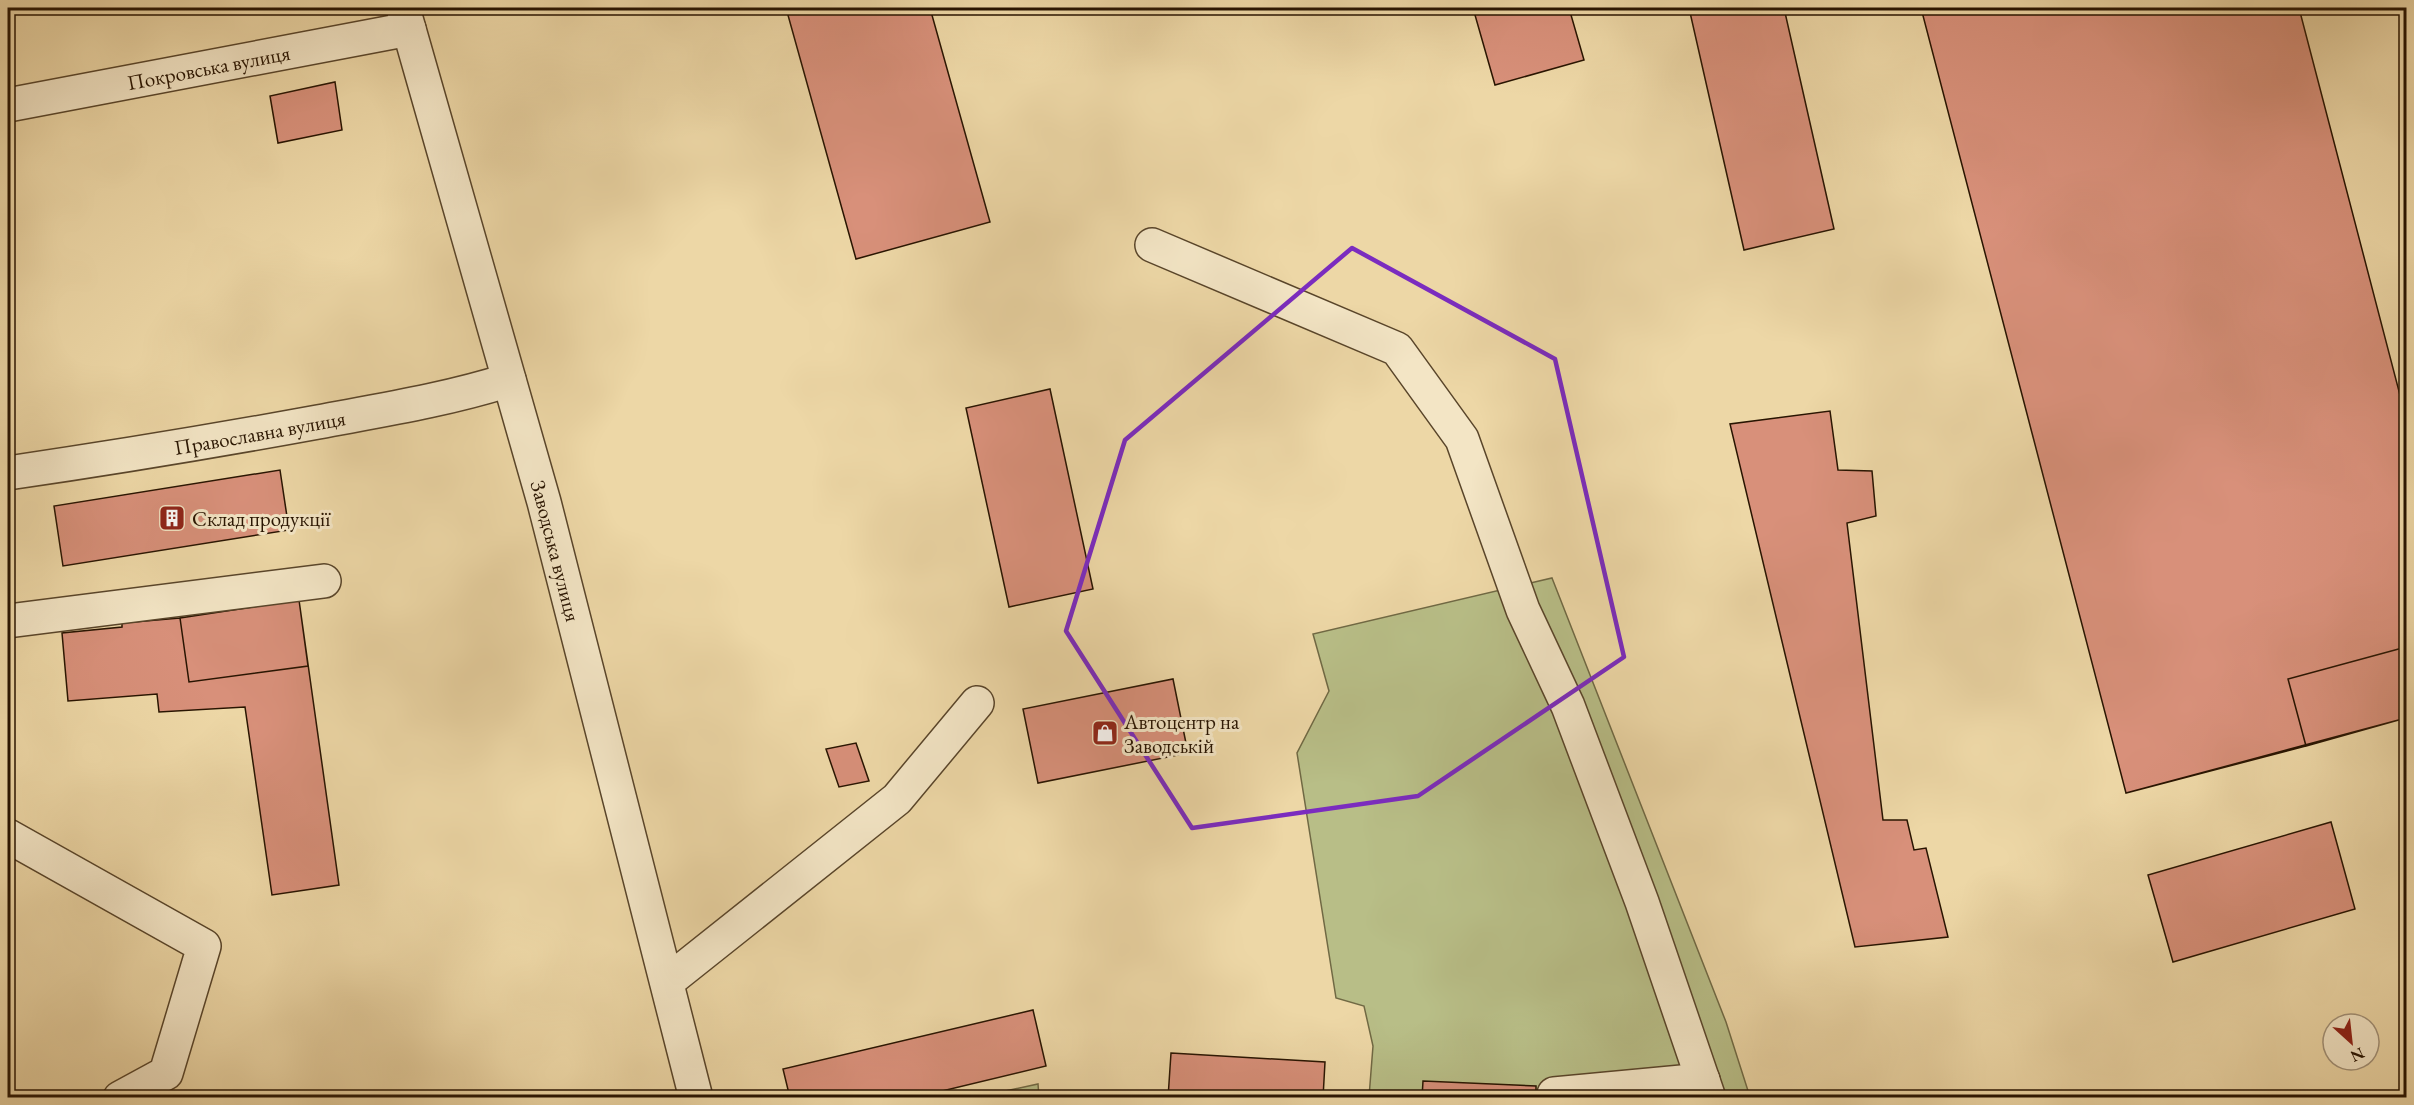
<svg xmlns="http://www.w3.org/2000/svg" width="2414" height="1105" viewBox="0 0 2414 1105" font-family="'EB Garamond',serif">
<rect width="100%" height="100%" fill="#edd7a6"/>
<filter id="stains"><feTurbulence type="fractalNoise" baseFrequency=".00333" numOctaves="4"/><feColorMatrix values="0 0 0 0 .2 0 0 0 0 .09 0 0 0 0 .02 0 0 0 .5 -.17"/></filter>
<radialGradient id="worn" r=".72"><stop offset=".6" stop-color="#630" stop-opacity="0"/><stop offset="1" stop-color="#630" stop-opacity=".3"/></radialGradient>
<!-- green -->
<path fill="#b8be87" stroke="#706944" stroke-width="1.5" d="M1552,578L1726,1022L1750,1097H1369L1373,1046L1364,1006L1336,998L1297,753L1329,691L1313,634Z
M1038,1084L1039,1097H977Z"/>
<!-- building -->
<path fill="#d8907a" stroke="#281401" stroke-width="1.5" d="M786,8H930L990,222L856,259Z
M1473,8H1569L1584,60L1495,85Z
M1689,8H1784L1834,229L1744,250Z
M1921,8H2299L2406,418V718L2126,793Z
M1921,8H2299L2406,418V647L2288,679L2306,746L2126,793Z
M335,82L342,130L278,143L270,96Z
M1050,389L1093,589L1009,607L966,408Z
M1830,411L1838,470L1872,471L1876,516L1847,523L1883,820H1907L1914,850L1926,848L1948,937L1855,947L1730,424Z
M280,470L289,530L63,566L54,506Z
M299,600L339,885L272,895L245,707L159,712L157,694L68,701L62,633L122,627V623L180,618Z
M299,600L308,666L189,682L180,618Z
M2406,647V718L2306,746L2288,679Z
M1173,679L1188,753L1038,783L1023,709Z
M856,743L869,781L839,787L826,749Z
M2331,822L2355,909L2173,962L2148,875Z
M1033,1010L1046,1066L913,1098H790L783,1069Z
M1171,1053L1325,1062L1323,1098H1168Z
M1423,1081L1536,1086V1098H1422Z"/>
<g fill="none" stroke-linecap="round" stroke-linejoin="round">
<defs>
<g id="minor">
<path id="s1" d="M403,8L544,502L696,1098"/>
<path id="s2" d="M8,105L409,29"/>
<path d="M1152,245L1397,349L1462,439L1523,610L1568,706L1642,902L1709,1098"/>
<path id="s3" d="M8,473C111,458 214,441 318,422C382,410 446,400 509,380"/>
<path d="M8,621L324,581"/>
<path d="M8,836L204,946L166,1073L120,1098"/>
<path d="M667,982L897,799L977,703"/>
<path d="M1554,1094L1703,1080"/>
</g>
</defs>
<!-- minor casing -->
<use href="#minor" stroke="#59452a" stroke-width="36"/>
<!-- minor -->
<use href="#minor" stroke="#f3e5c5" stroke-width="33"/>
</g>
<!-- marked area -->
<path fill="none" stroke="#7b2cbf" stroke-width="4.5" stroke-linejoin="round" d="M1352,248L1555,359L1624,657L1418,796L1192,828L1066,631L1125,440Z"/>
<!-- icons -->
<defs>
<symbol id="building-square" viewBox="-11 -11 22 22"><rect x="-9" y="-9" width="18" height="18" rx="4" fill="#8f2418" stroke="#f3e5c5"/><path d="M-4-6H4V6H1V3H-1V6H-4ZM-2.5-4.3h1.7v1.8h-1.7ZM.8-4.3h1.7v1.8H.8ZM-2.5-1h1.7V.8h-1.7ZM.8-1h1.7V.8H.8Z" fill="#fff"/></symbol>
<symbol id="shop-square" viewBox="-11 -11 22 22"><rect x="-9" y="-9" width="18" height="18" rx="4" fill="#8f2418" stroke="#f3e5c5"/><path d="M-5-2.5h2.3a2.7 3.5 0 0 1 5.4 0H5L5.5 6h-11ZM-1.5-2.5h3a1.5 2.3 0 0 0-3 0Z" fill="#fff"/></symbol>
</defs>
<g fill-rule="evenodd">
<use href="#building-square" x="157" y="503" width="30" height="30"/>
<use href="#shop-square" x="1090" y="718" width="30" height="30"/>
</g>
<g text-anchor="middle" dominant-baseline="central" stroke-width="6" stroke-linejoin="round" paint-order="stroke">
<!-- street labels -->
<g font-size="21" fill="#281401" stroke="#f3e5c5">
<text stroke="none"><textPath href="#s2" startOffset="204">Покровська вулиця</textPath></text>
<text stroke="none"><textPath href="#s3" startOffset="255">Православна вулиця</textPath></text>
<text stroke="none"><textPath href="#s1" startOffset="564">Заводська вулиця</textPath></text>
</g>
<!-- poi labels -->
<g font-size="21" fill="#281401" stroke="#f3e5c5" text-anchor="start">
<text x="192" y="518">Склад продукції</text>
<text x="1124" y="721">Автоцентр на<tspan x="1124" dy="24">Заводській</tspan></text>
</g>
</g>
<!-- margin -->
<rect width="2414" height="1105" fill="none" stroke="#edd7a6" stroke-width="30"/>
<rect x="9" y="9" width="2396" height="1087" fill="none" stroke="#281401" stroke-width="3"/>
<rect x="15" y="15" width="2384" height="1075" fill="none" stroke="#281401" stroke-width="1.5"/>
<!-- north arrow -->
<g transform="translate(2351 1042) rotate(153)"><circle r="28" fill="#f3e5c5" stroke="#a29177" stroke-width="1.5"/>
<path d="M0-4.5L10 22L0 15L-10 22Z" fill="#8f2418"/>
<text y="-9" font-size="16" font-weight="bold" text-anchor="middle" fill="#281401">N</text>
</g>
<rect width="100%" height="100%" filter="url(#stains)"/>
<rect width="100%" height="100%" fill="url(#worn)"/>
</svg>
